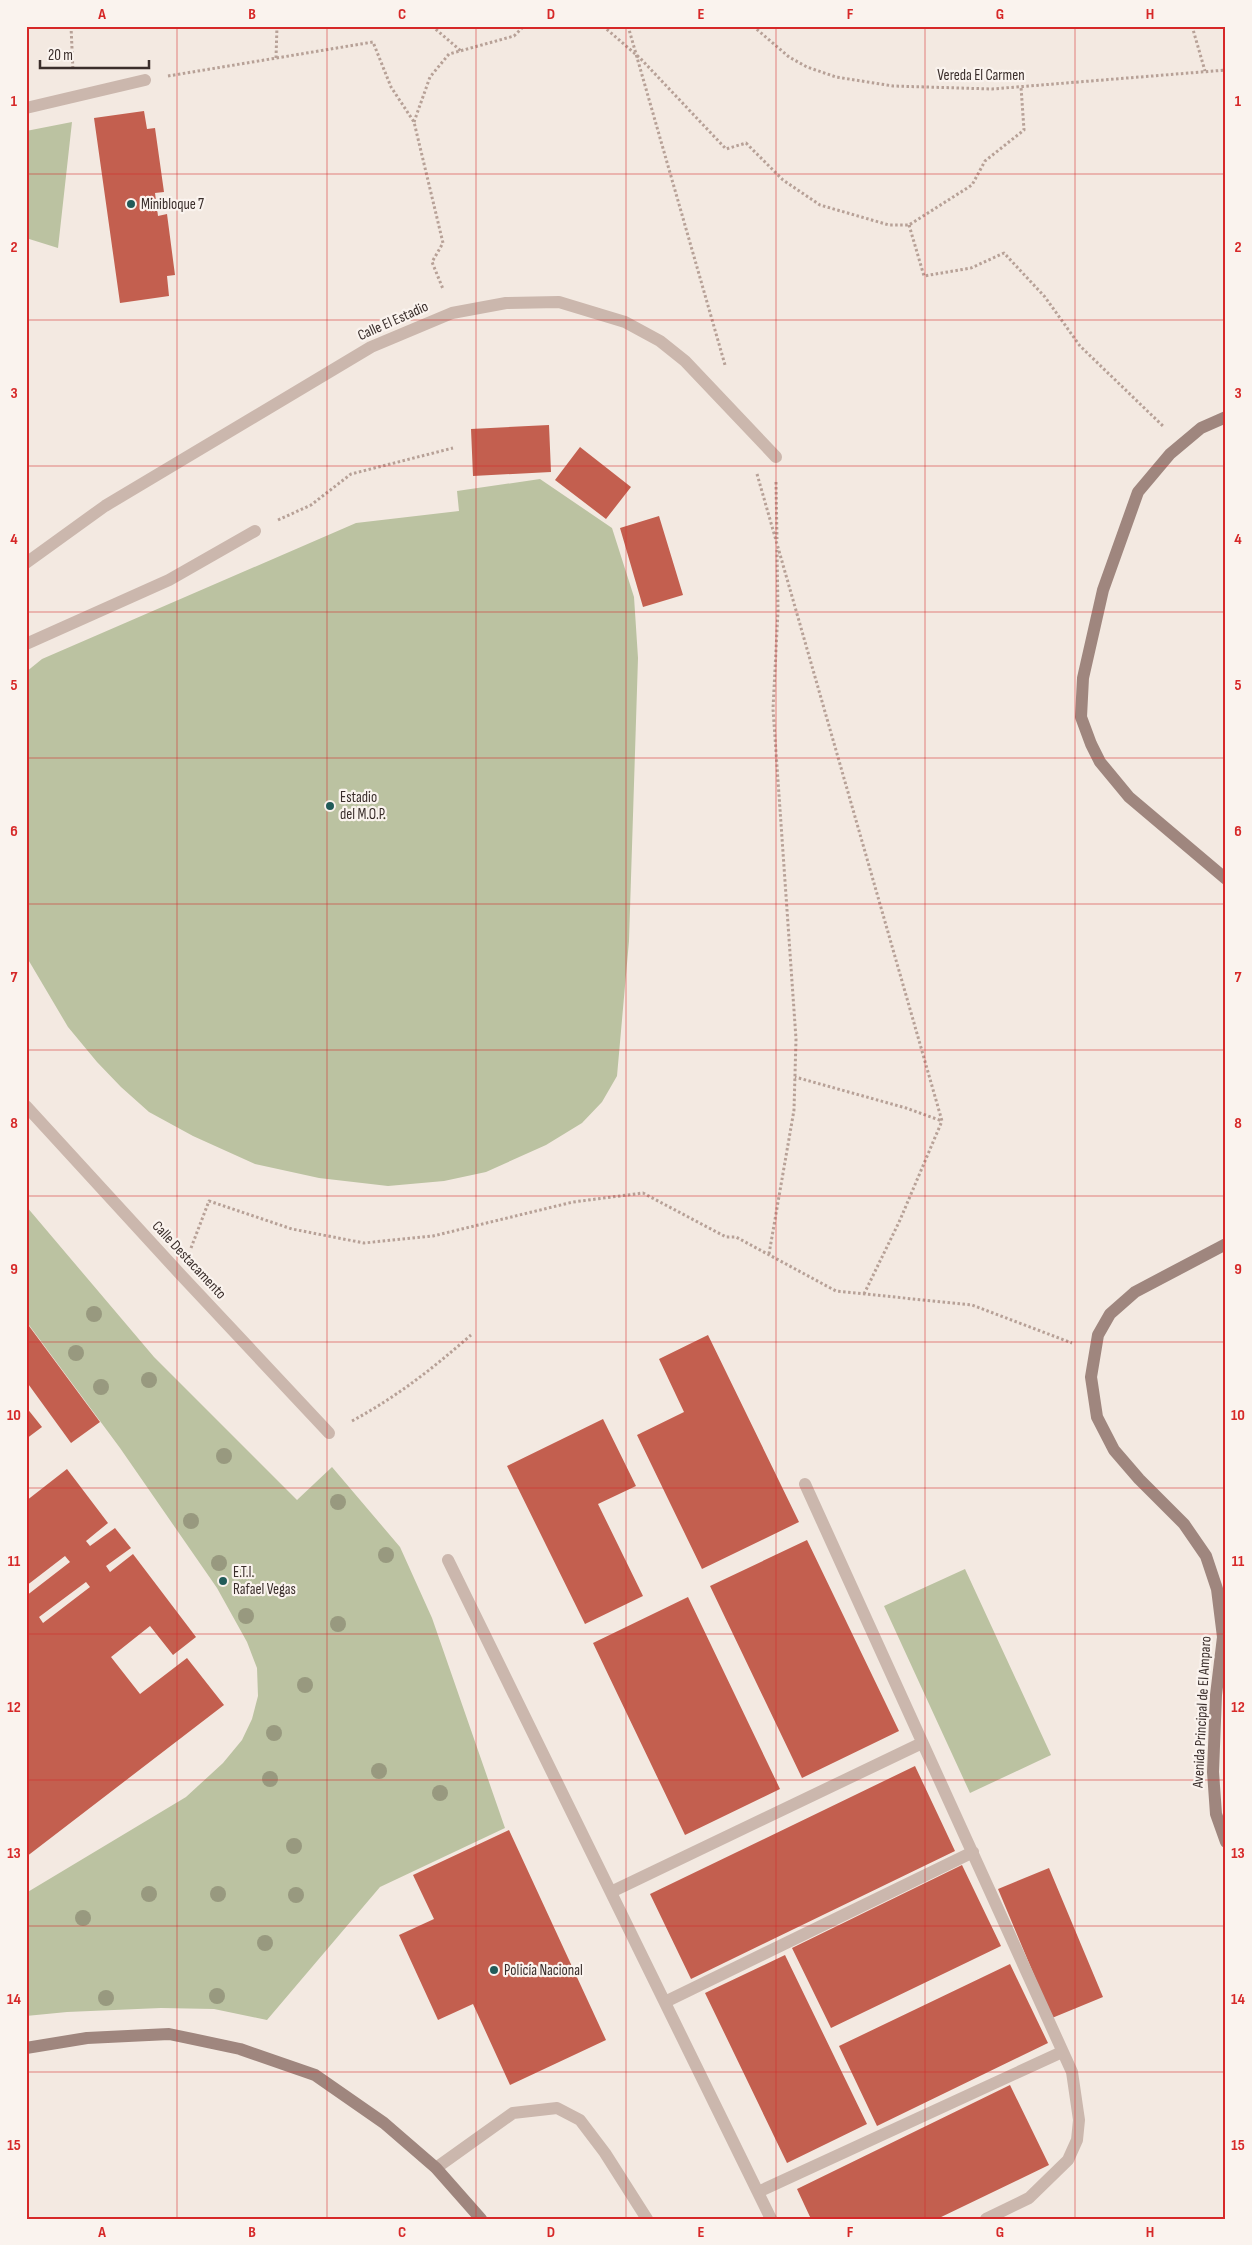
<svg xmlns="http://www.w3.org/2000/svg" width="1252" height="2245" viewBox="0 0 1252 2245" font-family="'Sofia Sans Condensed',sans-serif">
<rect width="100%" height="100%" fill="#f3e9e1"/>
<!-- green -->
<path fill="#bbc2a1" d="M72,122L58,248L26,238V131Z
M540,479L612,528L634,597L638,658L629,941L617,1076L602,1102L582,1123L546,1145L486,1172L444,1181L388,1186L319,1178L255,1164L193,1136L149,1112L121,1087L97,1062L68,1027L26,956V672L42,659L356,523L459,511L457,491Z
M26,1206L154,1357L297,1500L332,1467L400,1547L432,1618L505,1828L380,1887L267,2020L214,2009L161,2008L67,2012L26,2016V1893L186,1797L223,1763L242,1740L252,1719L258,1696L257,1668L247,1642L217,1588L120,1448L26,1321Z
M965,1569L1051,1755L970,1793L884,1606Z"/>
<!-- building -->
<path fill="#c35f4f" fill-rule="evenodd" d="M144,111L147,129L155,128L164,192L155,193L158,216L167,214L175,275L167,276L169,296L120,303L94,118Z
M549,425L551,472L473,476L471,429Z
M580,447L631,487L606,519L555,480Z
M659,516L683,595L643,607L620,528Z
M29,1326L100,1422L71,1443L26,1381V1327Z
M708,1335L799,1522L702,1569L637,1435L684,1412L659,1359Z
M26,1407L42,1427L26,1439Z
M603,1419L636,1486L598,1504L643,1596L585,1624L507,1466Z
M67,1469L108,1523L86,1541L90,1546L115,1528L131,1548L106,1566L110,1572L133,1554L196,1637L173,1655L150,1626L111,1657L140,1694L187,1658L224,1705L26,1857V1596L70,1562L65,1556L26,1586V1501ZM86,1582L90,1587L43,1623L39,1617Z
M807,1540L899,1731L802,1778L710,1586Z
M688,1597L780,1789L685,1835L593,1643Z
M915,1766L955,1851L691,1979L650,1894Z
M509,1830L606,2040L510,2085L473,2004L438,2020L399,1935L434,1919L413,1875Z
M962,1865L1001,1946L831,2028L792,1948Z
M1049,1868L1103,1997L1052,2018L998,1889Z
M785,1955L867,2124L787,2163L705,1993Z
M1010,1964L1048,2043L877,2126L839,2046Z
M1010,2085L1049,2165L937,2219H811L797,2189Z"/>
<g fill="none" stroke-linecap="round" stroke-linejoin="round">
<!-- path -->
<path stroke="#b7a197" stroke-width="3" stroke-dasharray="2.5 2.5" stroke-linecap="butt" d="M71,26L73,71
M432,26L461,51
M603,26L640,58L726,149L746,143L783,180L820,205L889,225H909L972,185L985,161L1024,130L1021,87
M628,26L725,365
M753,26L789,57L807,67L836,77L893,86L992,89L1226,70
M1192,26L1205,71
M276,58L277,26
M168,76L373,42L391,87L414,122L443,243L432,262L443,289
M414,122L430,77L449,54L514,36L524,26
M909,225L924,276L971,268L1004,253L1045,297L1080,346L1164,427
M757,474L942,1121L906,1108L795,1077
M776,482L777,539
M278,520L311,505L351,474L453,448
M191,1248L209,1201L292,1229L364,1243L433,1236L573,1202L643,1193L726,1237H736L836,1291L972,1305L1072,1343
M769,1254L794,1110L796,1039L773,709L778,611L777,550
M864,1294L900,1220L942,1121
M352,1421C398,1396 432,1369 471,1335"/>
<!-- lane -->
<path stroke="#cbb7ad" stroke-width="12" d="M805,1484L1072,2072L1079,2120L1077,2140L1068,2160L1029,2198L986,2219
M448,1560L771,2219
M611,1892L922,1743
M665,2002L973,1852
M436,2168L513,2113L557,2108L580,2120L605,2153L647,2219
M758,2192L1062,2052"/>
<!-- street -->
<path stroke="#cbb7ad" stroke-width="12" d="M26,108L145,80
M26,563L105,506L371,347L452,313L506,303L559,302L625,322L660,341L685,361L776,457
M26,644L169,580L255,531
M26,1106L181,1275L329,1433"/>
<!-- secondary -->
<path stroke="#9f867e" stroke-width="12" d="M1226,417L1201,428L1170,454L1138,492L1103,590L1083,678L1081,717L1091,744L1100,762L1129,797L1226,879
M1226,1244L1135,1292L1110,1314L1098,1335L1091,1377L1097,1417L1114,1450L1139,1479L1184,1524L1206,1556L1217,1589L1223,1637L1216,1695L1213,1772L1216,1814L1226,1842
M26,2048L87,2038L169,2034L240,2049L315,2075L384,2123L436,2168L481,2219"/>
</g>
<!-- trees -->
<g fill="#98997f">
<circle cx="94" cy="1314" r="8"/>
<circle cx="76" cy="1353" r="8"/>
<circle cx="149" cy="1380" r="8"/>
<circle cx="101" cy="1387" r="8"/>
<circle cx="224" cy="1456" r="8"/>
<circle cx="338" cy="1502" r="8"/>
<circle cx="191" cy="1521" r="8"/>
<circle cx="386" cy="1555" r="8"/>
<circle cx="219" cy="1563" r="8"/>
<circle cx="246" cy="1616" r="8"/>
<circle cx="338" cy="1624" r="8"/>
<circle cx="305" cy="1685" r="8"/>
<circle cx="274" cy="1733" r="8"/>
<circle cx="379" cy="1771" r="8"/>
<circle cx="270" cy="1779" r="8"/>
<circle cx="440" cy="1793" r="8"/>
<circle cx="294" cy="1846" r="8"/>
<circle cx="149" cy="1894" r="8"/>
<circle cx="218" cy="1894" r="8"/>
<circle cx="296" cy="1895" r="8"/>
<circle cx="83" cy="1918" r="8"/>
<circle cx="265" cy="1943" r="8"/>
<circle cx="217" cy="1996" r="8"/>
<circle cx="106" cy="1998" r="8"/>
</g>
<!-- grid -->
<path fill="none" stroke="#d62828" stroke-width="1" stroke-opacity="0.55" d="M177,26V2219M327,26V2219M476,26V2219M626,26V2219M776,26V2219M925,26V2219M1075,26V2219M26,174H1226M26,320H1226M26,466H1226M26,612H1226M26,758H1226M26,904H1226M26,1050H1226M26,1196H1226M26,1342H1226M26,1488H1226M26,1634H1226M26,1780H1226M26,1926H1226M26,2072H1226"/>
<!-- markers -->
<g fill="#215b59" stroke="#faf3ee" stroke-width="2">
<circle cx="131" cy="204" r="5"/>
<circle cx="330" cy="806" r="5"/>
<circle cx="223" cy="1581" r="5"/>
<circle cx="494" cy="1970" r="5"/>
</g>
<g text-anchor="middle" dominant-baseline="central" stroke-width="4.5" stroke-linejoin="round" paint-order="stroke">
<!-- street labels -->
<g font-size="15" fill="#3a2e2b" stroke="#faf3ee">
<text x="981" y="75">Vereda El Carmen</text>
<text transform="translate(393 321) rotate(-24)">Calle El Estadio</text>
<text transform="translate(189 1260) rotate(47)">Calle Destacamento</text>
<text transform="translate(1202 1712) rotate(-87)">Avenida Principal de El Amparo</text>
</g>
<!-- poi labels -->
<g font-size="15" fill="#3a2e2b" stroke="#faf3ee" text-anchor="start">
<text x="141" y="204">Minibloque 7</text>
<text x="340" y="797">Estadio<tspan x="340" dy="17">del M.O.P.</tspan></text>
<text x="233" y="1572">E.T.I.<tspan x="233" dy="17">Rafael Vegas</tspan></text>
<text x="504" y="1970">Policía Nacional</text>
</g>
</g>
<!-- border -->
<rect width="1252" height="2245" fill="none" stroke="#faf3ee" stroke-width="55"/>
<!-- scale -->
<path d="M40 60v8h109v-8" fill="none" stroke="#3a2e2b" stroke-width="2.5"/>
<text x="48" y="60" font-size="15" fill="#3a2e2b" stroke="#faf3ee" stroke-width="4" paint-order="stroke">20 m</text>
<rect x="28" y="28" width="1196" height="2190" fill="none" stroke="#d62828" stroke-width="2"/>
<g font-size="16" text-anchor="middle" font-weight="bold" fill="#d62828">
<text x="102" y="19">A</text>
<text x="252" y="19">B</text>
<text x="402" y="19">C</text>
<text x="551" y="19">D</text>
<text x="701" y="19">E</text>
<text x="850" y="19">F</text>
<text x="1000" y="19">G</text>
<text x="1150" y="19">H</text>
<text x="14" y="106">1</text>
<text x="1238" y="106">1</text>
<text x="14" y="252">2</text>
<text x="1238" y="252">2</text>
<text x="14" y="398">3</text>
<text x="1238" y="398">3</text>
<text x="14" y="544">4</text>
<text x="1238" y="544">4</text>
<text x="14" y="690">5</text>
<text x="1238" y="690">5</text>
<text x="14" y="836">6</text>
<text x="1238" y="836">6</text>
<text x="14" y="982">7</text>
<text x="1238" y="982">7</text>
<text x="14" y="1128">8</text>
<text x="1238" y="1128">8</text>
<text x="14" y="1274">9</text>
<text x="1238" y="1274">9</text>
<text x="14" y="1420">10</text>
<text x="1238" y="1420">10</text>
<text x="14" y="1566">11</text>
<text x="1238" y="1566">11</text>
<text x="14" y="1712">12</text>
<text x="1238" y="1712">12</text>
<text x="14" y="1858">13</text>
<text x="1238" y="1858">13</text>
<text x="14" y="2004">14</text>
<text x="1238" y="2004">14</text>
<text x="14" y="2150">15</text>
<text x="1238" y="2150">15</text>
<text x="102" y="2237">A</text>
<text x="252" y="2237">B</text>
<text x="402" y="2237">C</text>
<text x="551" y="2237">D</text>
<text x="701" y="2237">E</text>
<text x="850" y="2237">F</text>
<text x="1000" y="2237">G</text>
<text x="1150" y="2237">H</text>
</g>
</svg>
